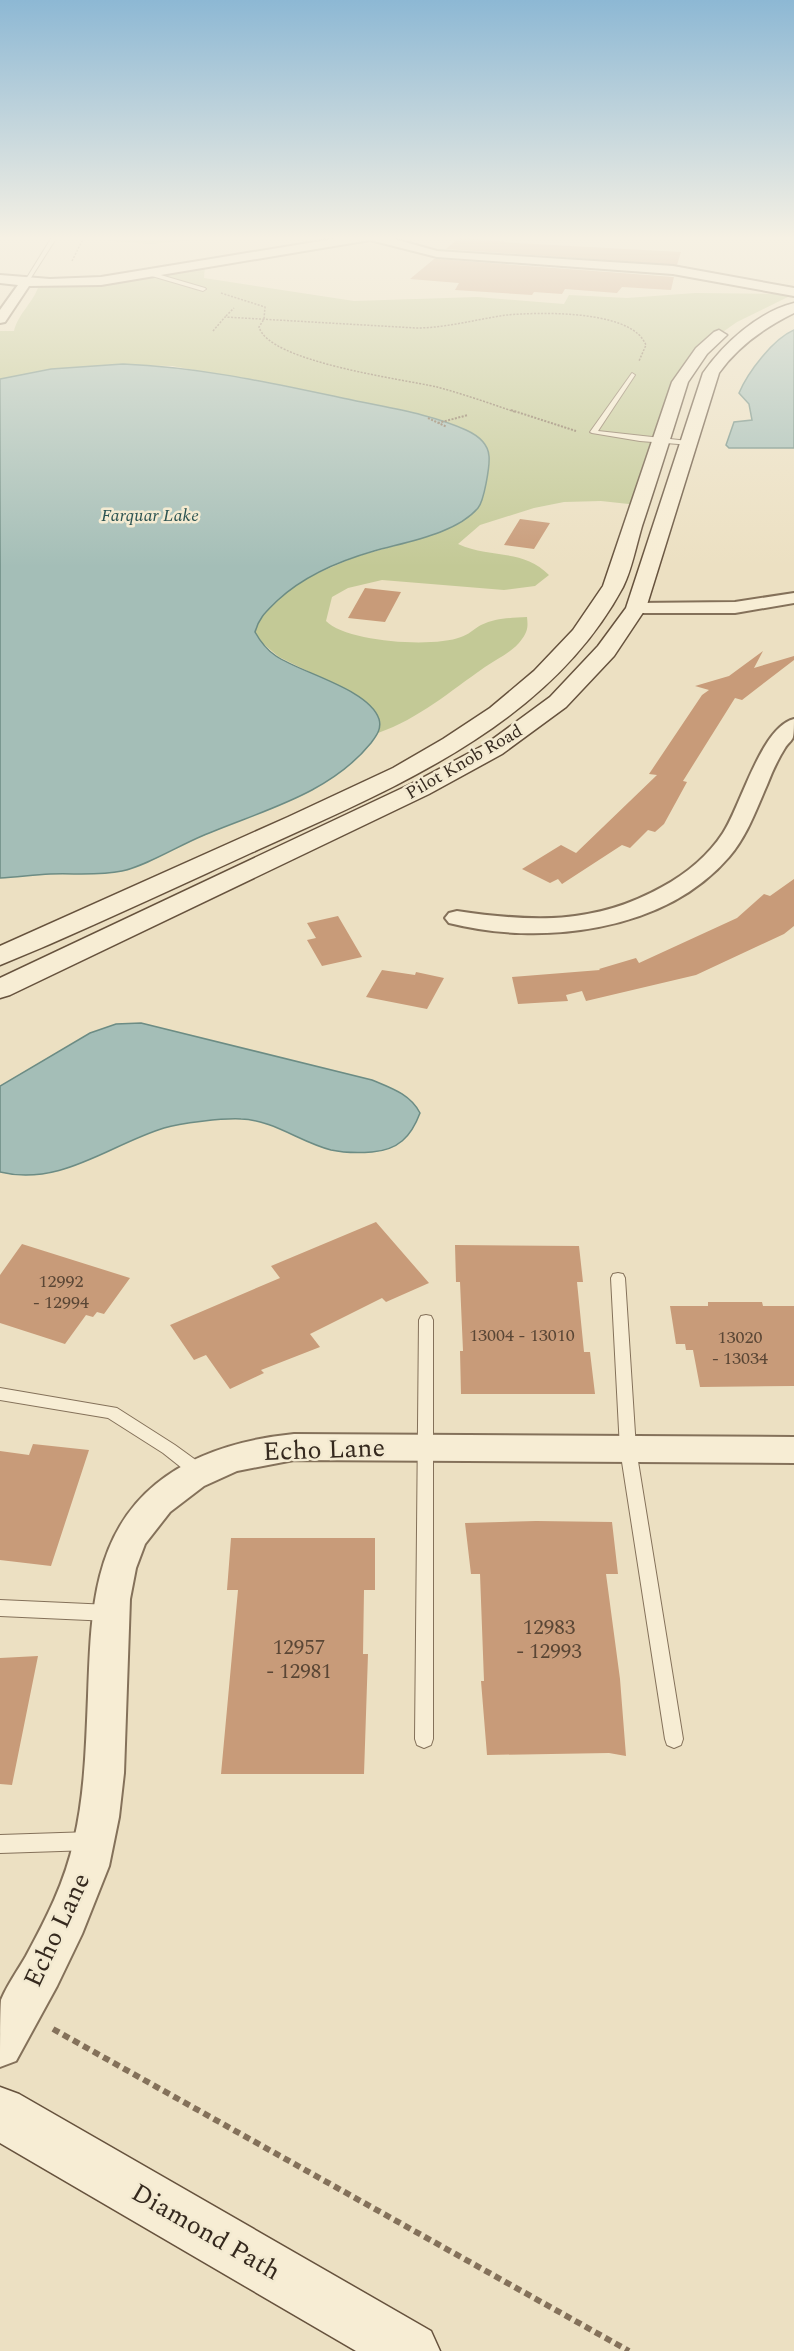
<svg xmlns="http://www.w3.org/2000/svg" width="794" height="2351" viewBox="0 0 794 2351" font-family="Spectral,serif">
<rect width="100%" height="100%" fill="#ece0c2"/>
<!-- green -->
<path fill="#c3c996" d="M105,237H226L151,244L110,241Z
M205,264L204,278L354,301L477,297L564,304L569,295L627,298L695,293L794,294L737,322L717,336L688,367L638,505L601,501L564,502L534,508L480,525L458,544C490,559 523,548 549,575L535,586L504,590L382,580L348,588L332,597L326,621C346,642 433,648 461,637C468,635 474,629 481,625C496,618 510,618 527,617C528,626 528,631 522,639C513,652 498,658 485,667C449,692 420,718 378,733L380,725L368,704L356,695L279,657L261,642L255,632L259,619L291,588L309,577L355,557L430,536L479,507L486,482V445L468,431L413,414L304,390L172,366L110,365L0,381V331H14C18,313 37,299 39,283L62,284Z"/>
<!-- water -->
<path fill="#a4beb7" stroke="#6c8c84" stroke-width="1.5" d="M794,330V448H729L726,445L734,422L752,420L749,404L739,393C748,372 773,339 794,330Z
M123,364C201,367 276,384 352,400C389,408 431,414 466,430C477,435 488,443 489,456C490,466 484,501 478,508C456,534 405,542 374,551C339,561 305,575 278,600C267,611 259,617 255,632C260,641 267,650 276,656C301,673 369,689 379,719C382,729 376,736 371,743C329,795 260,811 202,836C178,846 146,866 122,871C98,876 74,873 50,874C33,875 17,877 0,878V379L51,369Z
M141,1023L372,1080C391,1088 410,1094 420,1113C411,1137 398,1150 372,1152C358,1153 345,1153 331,1150C300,1142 273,1120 241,1119C224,1118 180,1123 164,1128C109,1145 60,1187 0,1172V1086L90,1033L116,1024Z"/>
<!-- building -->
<path fill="#c89b79" d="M460,237L516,243L681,252L677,265L446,249Z
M434,259H437L674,277L671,290L622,287L617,293L565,289L562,294L534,292L532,295L455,290L459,283L410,279Z
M520,519L550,523L534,549L504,545Z
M365,588L401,592L385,622L348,618Z
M763,651L754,668L794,656V660L742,700L735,698L683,781L687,782L664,824L655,832L648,830L630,848L622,845L562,884L558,879L550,883L522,869L561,845L576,853L657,775L649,774L702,695L709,690L695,686L729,676Z
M794,879V926L784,934L696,975L586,1001L582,991L566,995L568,1001L518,1004L512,977L600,970L599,969L636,958L639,963L737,918L764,894L770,896Z
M338,916L362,957L322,966L307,940L316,938L307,923Z
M382,970L415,975L416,972L444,978L427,1009L366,997Z
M376,1222L429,1283L386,1302L382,1298L310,1334L320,1347L261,1370L264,1373L230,1389L206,1355L194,1360L170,1325L280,1278L271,1266Z
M22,1244L130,1278L104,1314L97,1312L93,1317L86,1315L65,1344L0,1323V1275Z
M455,1245L579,1246L583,1282H577L584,1352H590L595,1394H461L460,1351H463L460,1282H456Z
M708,1302H762L763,1306H794V1386L700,1387L693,1350H686L685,1344H676L670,1306H708Z
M33,1444L89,1450L51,1566L0,1560V1451L29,1455Z
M536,1521L612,1522L618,1574H606L620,1679L626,1756L609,1753L487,1755L481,1681H484L480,1574H471L465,1523Z
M231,1538H375V1590H364L363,1654H368L364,1774H221L238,1590H227Z
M38,1656L12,1785L0,1784V1658Z"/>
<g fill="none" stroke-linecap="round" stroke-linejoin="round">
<defs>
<path id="lane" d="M52,237H57L27,284H23Z
M147,271L205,288L206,289L203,291L145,274Z
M632,373L635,375L598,431L688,441L692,443L691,445L640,441L592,433L590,432Z
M618,1273L623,1274L625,1278L636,1449L683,1739L681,1745L674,1748L667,1745L665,1739L620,1449L611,1278L613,1274Z
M426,1315L431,1316L433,1320V1739L431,1745L424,1748L417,1745L415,1739L419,1320L421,1316Z
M0,1388L117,1408L175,1445L204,1466L206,1471L204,1476L198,1478L192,1476L163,1453L108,1418L0,1400Z
M0,1600L110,1605L116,1608L119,1613L116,1618L110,1621L0,1616Z
M91,1832L98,1834L101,1841L98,1848L91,1850L0,1853V1835Z"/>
<path id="street" d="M345,237H387L437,251L673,266L794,288V296L673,274L437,257L370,240L101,285L29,286L5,322L0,323V310L18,285L0,283V275L50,279L101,277Z
M794,593V603L735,613H636L630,612L627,608L630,604L636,603L735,602Z
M794,719C794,724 794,733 793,737C792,741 787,744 785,748C778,759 772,772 767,785C756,810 747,836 729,857C664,933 539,946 449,923L445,918L449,913L457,911C531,922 594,925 662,887C686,874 708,856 723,833C741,806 761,727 794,719Z
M294,1434L794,1437V1463L294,1460L237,1471L204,1486L170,1512L145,1544L136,1568L130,1599L124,1773L119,1817L109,1866L82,1934L57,1986L16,2061L0,2067C0,2052 0,2011 1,2000C7,1985 18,1970 26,1956C46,1919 65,1882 74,1840C85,1793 86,1744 88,1696C91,1619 91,1537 156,1484C195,1452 245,1439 294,1434Z"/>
<path id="secondary" d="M794,303V313C764,328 738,346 719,373L646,608L614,656L566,707L502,754L429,794L10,995L0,998V978L411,784L486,744L550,697L598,646L626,608L703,373C724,343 758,312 794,303Z
M719,330L727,335L707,354L688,382C673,430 658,478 642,526C636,546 632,569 623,587C548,727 389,790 253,852C183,884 112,917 41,948L0,965V946L288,817L393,768L443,739L490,708L534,671L573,630L603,586L672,382L696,348L714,332Z
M0,2087L19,2094L431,2331L440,2351H356L0,2143Z"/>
</defs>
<!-- lane casing -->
<use href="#lane" stroke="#84715a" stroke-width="2"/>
<!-- street casing -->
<use href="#street" stroke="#84715a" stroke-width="4"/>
<!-- secondary casing -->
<use href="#secondary" stroke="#66523d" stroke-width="3"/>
<!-- path-far2 -->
<path stroke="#84715a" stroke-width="1.5" stroke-dasharray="2 1.5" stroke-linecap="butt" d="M72,261L84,237
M221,293L265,307L264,319L259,327C269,362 402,379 437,387C463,394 489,403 515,412
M226,316L234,308
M213,331L225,317L416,328C447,328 477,319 507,315C540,312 613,311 638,334C641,336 644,341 646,345L639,361"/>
<!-- path-far1 -->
<path stroke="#84715a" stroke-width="2" stroke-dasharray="2 1.5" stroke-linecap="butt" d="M511,410L576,431
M428,418L447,427
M438,423L468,415"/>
<!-- path -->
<path stroke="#84715a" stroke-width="6" stroke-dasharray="7 4.5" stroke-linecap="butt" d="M53,2029L629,2351"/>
<!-- lane -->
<use href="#lane" fill="#f7edd4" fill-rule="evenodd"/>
<!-- street -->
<use href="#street" fill="#f7edd4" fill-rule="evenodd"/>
<!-- secondary -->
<use href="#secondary" fill="#f7edd4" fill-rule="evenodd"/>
</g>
<!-- sky -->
<linearGradient id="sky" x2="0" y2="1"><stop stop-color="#8db8d4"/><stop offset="0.42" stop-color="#f6f1e4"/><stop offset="1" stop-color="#f6f1e4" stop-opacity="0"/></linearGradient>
<rect width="794" height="567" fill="url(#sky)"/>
<g text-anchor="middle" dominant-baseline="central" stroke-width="5" stroke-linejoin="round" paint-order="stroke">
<!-- far-water labels -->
<g font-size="18" font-style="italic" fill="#2d5452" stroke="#f3ead1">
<text x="150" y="515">Farquar Lake</text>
</g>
<!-- far-street labels -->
<g font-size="18" fill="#35291e" stroke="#f3ead1">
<text transform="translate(464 762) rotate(-30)">Pilot Knob Road</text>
</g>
<!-- number labels -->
<g font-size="18" fill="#5a4635">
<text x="61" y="1281">12992<tspan x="61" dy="21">- 12994</tspan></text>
<text x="522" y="1335">13004 - 13010</text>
<text x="740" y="1337">13020<tspan x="740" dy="21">- 13034</tspan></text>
</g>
<!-- near-number labels -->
<g font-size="21" fill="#5a4635">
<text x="549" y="1628">12983<tspan x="549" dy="24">- 12993</tspan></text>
<text x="299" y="1648">12957<tspan x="299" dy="24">- 12981</tspan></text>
</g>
<!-- near-street labels -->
<g font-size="26" fill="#35291e" stroke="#f3ead1">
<text transform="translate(324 1450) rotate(-2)">Echo Lane</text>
<text transform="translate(57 1930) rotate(-65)">Echo Lane</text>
<text transform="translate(206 2232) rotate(30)">Diamond Path</text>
</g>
</g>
</svg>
